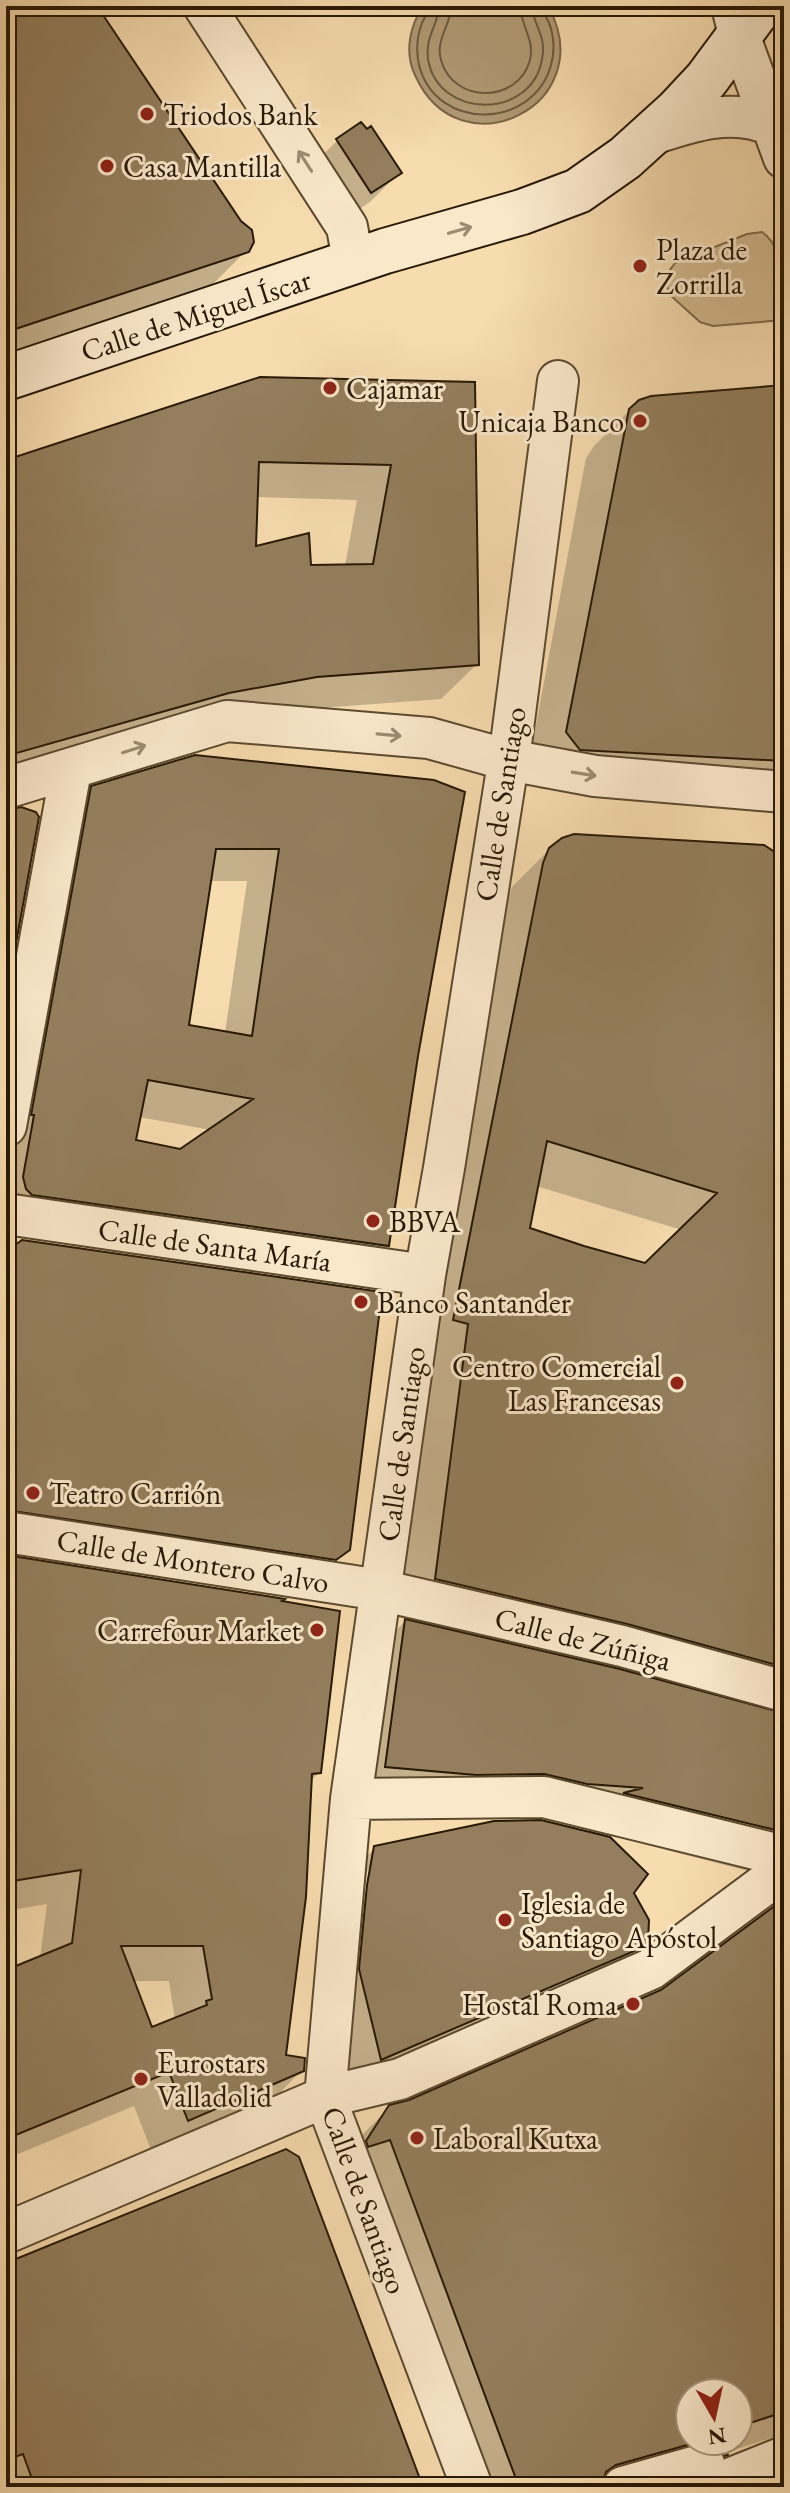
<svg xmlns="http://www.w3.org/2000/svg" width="790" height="2493" viewBox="0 0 790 2493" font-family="'EB Garamond',serif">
<rect width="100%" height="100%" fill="#f7dcaf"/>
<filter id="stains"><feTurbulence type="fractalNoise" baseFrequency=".0025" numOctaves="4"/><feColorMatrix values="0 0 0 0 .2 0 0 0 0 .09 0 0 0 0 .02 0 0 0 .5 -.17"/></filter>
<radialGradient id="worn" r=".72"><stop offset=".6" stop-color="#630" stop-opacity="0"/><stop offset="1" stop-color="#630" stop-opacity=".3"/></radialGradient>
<!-- green -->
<path fill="#d4bb92" stroke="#7e6a4b" stroke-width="2" d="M762,232C786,247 784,295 784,320L713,326L700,322L669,294L665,277L675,263L747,234Z"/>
<!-- water -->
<path fill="#b19a75" stroke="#7a6648" stroke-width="2" d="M423,6H548C603,105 459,175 415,75C404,52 410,26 423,6Z"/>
<!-- shadow -->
<path fill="#0003" fill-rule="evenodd" d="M25,6H96L250,247L206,291L6,356V19Z
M361,124L400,172L370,202L341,221L307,170L337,141Z
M473,384L477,664L441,699L281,711L6,780V462ZM256,497L357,500L345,566L309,567L254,549Z
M784,387V801L540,789L527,773L586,458L594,446L634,406Z
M434,782L416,1056L387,1245L353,1278L6,1228V1110L59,822L92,788ZM209,881H247L225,1033L187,1026ZM139,1117L211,1130L180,1151L134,1141Z
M550,849L784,861V1846L756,1873L604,1834L645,1874L632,1893L646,1941L617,1971L353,2087L331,1999L346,1877L375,1848L586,1833L594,1824L549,1820L506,1810L349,1804L368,1659L408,1618L399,1616L431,1360L417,1357L507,902L512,887ZM536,1186L682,1230L646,1265L528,1230ZM368,1869H372L367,1895L363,1894Z
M23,1242L348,1549L312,1585L6,1549V1254Z
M6,1557L319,1772L310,1782L284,2057L302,2070L267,2106L153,2155L134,2106L6,2159V1937L18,1967L40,1958L47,1904L6,1911ZM132,1981H169L175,2020L151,2030Z
M784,1900V2427L774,2437L725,2453L693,2487H474L356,2141L390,2107L410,2102L665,1989ZM690,2393H738V2441H690Z
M6,2266L421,2487H6Z"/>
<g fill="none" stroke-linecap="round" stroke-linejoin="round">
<!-- shore -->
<path stroke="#6c5a3c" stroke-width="2" d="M429,6C428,13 425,16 422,23C417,36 416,51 419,65C436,132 533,130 551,65C555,52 554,35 549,23C546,16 543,13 542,6
M439,6C438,26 425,36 428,59C438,120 532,120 542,59C547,35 533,26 532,6
M451,6C451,26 435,39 441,60C453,104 518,104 530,60C535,40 521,26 520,6"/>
</g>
<!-- building -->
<path fill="#947e5d" stroke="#281904" stroke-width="2" fill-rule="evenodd" d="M22,6H97L241,221L252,230L254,242L249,252L6,332V16Z
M361,122L367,129L371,126L402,173L371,193L336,139Z
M260,377L475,382L479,665L317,677L229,693L6,756V460ZM259,462L391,465L373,564L311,565L309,533L256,546Z
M784,385V761L580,750L566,732L629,409L639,400L651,396Z
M195,755L434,780L465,792L418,1056L389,1246L32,1195L26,1189L23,1177L34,1115H31L91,786ZM216,849H279L252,1036L189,1025ZM148,1080L253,1099L180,1149L136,1140Z
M21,807L36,812L39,817L6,998V810Z
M574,834L764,845L784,858V1667L627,1624L435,1579L468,1324L453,1320L543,863L549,848L562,838ZM547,1141L717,1193L645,1263L584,1246L530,1228Z
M22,1240L382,1292L350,1550L336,1560L6,1510V1283L12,1247Z
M6,1555L285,1599L282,1601L340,1611L321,1773L312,1774L306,1897L286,2055L305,2058L304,2071L188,2121L169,2072L6,2139V1970L72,1943L81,1870L6,1882ZM121,1946H203L212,1999L206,2001L207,2005L152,2027Z
M405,1619L616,1668L784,1713V1832L623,1793L643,1788L587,1784L544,1774L476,1775L385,1767Z
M541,1820L610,1837L648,1874L634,1893L649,1920L648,1942L639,1949L381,2060L359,1969L367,1885L374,1846L494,1821Z
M784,1899V2412L738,2427V2393H690V2441H721L728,2455L725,2456L719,2447L710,2442H698L616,2465L606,2472L601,2487H519L390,2140L368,2147L366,2141L389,2105L409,2100L661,1990Z
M286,2149L299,2157L423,2487H35L23,2454L6,2460V2263Z"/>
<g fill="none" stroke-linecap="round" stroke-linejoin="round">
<defs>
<path id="street" d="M204,6L347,227L351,249L349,264
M732,6L739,35L784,158
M653,134C692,121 734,107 773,126
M6,788L227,721L429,738L508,760L595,776L784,792
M6,1126L71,770
M6,1214L425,1275
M6,1532L380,1590L622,1646L784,1691
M351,1799L544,1797L784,1856
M6,2233L325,2097L400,2079L651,1969L784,1870
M472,2487L325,2097L351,1799L425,1275L444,1168L511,744L558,381
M623,2487L704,2464L713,2487
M709,2487L784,2457"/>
<path id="secondary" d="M6,378L385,251L522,212L578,191L625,158L678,110L706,80L761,6"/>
</defs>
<!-- street casing -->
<use href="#street" stroke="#5c4a2f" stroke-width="44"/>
<!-- secondary casing -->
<use href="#secondary" stroke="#281904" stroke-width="48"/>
<!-- street -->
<use href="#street" stroke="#fae8cb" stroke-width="40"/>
<!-- secondary -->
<use href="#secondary" stroke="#fae8cb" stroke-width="44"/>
</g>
<!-- one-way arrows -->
<defs><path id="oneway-shaft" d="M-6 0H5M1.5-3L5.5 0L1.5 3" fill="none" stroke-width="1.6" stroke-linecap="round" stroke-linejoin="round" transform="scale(2)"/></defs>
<g stroke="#9c8b71">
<use href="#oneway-shaft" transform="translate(305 161) rotate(-123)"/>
<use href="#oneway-shaft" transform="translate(460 230) rotate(-16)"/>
<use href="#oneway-shaft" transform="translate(389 735) rotate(5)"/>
<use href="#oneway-shaft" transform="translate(134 749) rotate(-18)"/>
<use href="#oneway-shaft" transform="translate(584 774) rotate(9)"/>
</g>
<!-- markers -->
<g fill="#8f2418" stroke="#fae8cb" stroke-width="3">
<circle cx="147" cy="114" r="8"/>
<circle cx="107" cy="166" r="8"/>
<circle cx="640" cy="266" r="8"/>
<circle cx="330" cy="388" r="8"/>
<circle cx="640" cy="421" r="8"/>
<circle cx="373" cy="1221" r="8"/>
<circle cx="361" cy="1302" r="8"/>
<circle cx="677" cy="1383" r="8"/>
<circle cx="33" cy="1493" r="8"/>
<circle cx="317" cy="1630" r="8"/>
<circle cx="505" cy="1920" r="8"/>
<circle cx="633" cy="2004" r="8"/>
<circle cx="141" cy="2079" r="8"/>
<circle cx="417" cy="2138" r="8"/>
</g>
<g text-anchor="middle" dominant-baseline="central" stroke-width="6" stroke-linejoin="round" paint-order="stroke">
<!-- poi labels -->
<g font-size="30" fill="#281904" stroke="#fae8cb" text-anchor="start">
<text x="163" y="114">Triodos Bank</text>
<text x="123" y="166">Casa Mantilla</text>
<text x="656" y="249">Plaza de<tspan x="656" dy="34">Zorrilla</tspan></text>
<text x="346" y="388">Cajamar</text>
<text x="624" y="421" text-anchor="end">Unicaja Banco</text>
<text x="389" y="1221">BBVA</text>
<text x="377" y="1302">Banco Santander</text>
<text x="661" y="1366" text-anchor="end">Centro Comercial<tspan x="661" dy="34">Las Francesas</tspan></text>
<text x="49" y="1493">Teatro Carrión</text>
<text x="301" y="1630" text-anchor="end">Carrefour Market</text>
<text x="521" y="1903">Iglesia de<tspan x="521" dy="34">Santiago Apóstol</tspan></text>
<text x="617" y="2004" text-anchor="end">Hostal Roma</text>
<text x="157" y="2062">Eurostars<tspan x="157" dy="34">Valladolid</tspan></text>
<text x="433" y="2138">Laboral Kutxa</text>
</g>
<!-- street labels -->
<g font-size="30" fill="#281904" stroke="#fae8cb">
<text transform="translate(196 315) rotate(-18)">Calle de Miguel Íscar</text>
<text transform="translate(500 804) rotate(-81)">Calle de Santiago</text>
<text transform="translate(215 1245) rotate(8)">Calle de Santa María</text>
<text transform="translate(401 1444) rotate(-82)">Calle de Santiago</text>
<text transform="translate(193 1561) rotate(9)">Calle de Montero Calvo</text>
<text transform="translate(583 1639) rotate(14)">Calle de Zúñiga</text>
<text transform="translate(365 2200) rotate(70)">Calle de Santiago</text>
</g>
</g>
<!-- margin -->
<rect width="790" height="2493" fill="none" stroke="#f7dcaf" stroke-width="32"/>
<rect x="8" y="8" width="774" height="2477" fill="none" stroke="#281904" stroke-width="4"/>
<rect x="16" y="16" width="758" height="2461" fill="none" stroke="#281904" stroke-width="2"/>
<!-- north arrow -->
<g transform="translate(714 2417) rotate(171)"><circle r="38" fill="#fae8cb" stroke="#a6957b" stroke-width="2"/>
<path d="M0-6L14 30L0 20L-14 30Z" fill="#8f2418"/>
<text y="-12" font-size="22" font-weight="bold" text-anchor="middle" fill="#281904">N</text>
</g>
<rect width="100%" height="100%" filter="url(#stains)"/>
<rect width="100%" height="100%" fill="url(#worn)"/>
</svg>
